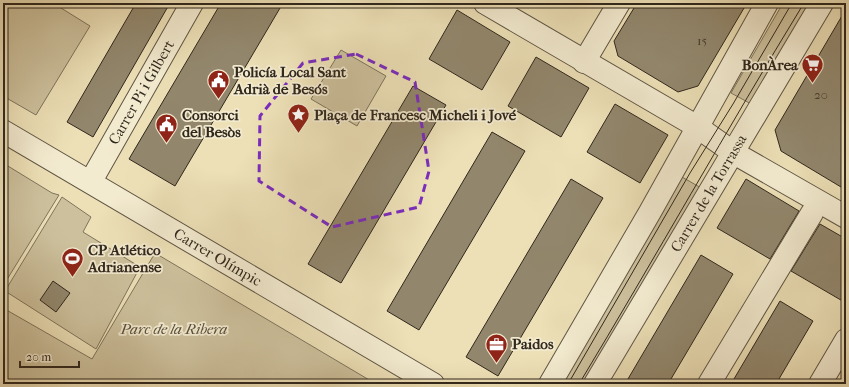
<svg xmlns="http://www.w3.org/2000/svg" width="849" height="387" viewBox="0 0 849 387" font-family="'IM FELL French Canon',serif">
<rect width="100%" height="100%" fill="#ede0b7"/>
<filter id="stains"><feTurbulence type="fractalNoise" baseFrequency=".005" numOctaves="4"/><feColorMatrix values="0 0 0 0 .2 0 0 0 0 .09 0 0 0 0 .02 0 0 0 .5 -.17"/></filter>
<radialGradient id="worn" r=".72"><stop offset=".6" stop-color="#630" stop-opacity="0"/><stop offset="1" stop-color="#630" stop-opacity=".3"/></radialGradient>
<!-- green -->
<path fill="#cdc19d" stroke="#7e745d" d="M3,3H53L90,26L36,115L3,96Z
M783,3H813L753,105L731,93Z
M341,50L386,76L357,126L311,99Z
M3,163L52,193L59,195L3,286Z
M682,177L703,189L588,384H560Z
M62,197L91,217L83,232L140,267L96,349L5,291Z
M155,253L376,384H3V308L92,359Z"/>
<!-- building -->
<path fill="#92876d" stroke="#30271d" d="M136,3H170L93,137L67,122Z
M221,3H283L175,186L129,159Z
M637,3H747L698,86L678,92L618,56L614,41Z
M846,9V190L781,151L775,130Z
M457,10L510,42L482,90L429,59Z
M536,57L589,88L561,137L508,106Z
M413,86L446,105L341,283L308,264Z
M615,104L668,135L640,183L587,152Z
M492,132L525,151L419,330L387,311Z
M571,179L603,198L498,376L466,357Z
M746,179L799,211L770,259L717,228Z
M820,224L846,239V303L791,271Z
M701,255L733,274L668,384H625Z
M53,281L70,293L56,312L40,300Z
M780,301L813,321L776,384H731Z"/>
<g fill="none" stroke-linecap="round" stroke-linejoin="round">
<defs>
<g id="minor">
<path d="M485,3L696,126L734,153L846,217"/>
<path d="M584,62L619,3"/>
<path id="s1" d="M3,131L433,384"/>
<path id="s2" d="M91,181L192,3"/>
<path d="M550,384L650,212L767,3"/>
<path id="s3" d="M595,384L822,3"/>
<path d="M709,384L812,213"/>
<path d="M820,384L846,340"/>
</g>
</defs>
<!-- minor casing -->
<use href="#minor" stroke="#5f5544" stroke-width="24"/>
<!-- minor -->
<use href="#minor" stroke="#f3ebd0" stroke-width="22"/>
<!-- tram -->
<path stroke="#30271d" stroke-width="1" d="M568,384L690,173L733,104L792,3
M579,384C655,258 727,129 804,3"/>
</g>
<!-- marked area -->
<path fill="none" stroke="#7b2cbf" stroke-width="3" stroke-dasharray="8 5" stroke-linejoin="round" d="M356,54L415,82L429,171L419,207L332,227L259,181L260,116L303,63Z"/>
<!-- icons -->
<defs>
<symbol id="supermarket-pin" viewBox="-11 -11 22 30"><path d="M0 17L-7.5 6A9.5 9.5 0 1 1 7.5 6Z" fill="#8f2418" stroke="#f3ebd0"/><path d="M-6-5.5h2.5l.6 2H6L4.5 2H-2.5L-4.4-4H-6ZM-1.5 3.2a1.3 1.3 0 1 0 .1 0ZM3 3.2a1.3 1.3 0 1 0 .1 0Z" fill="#fff"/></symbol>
<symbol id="civic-pin" viewBox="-11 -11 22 30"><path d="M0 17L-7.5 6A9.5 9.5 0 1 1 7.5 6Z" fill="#8f2418" stroke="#f3ebd0"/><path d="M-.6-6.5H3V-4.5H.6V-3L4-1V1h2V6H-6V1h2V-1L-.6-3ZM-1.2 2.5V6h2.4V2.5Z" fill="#fff"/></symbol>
<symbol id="sight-pin" viewBox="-11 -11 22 30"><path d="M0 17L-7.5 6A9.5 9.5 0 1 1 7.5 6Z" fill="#8f2418" stroke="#f3ebd0"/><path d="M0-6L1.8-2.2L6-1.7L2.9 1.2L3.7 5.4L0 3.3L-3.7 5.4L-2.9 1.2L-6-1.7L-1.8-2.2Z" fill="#fff"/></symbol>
<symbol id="stadium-pin" viewBox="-11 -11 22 30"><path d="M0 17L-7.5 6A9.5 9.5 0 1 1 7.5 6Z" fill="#8f2418" stroke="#f3ebd0"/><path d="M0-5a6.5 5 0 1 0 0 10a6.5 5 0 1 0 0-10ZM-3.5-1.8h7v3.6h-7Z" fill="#fff"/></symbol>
<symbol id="office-pin" viewBox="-11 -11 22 30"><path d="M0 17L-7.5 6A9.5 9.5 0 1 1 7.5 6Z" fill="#8f2418" stroke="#f3ebd0"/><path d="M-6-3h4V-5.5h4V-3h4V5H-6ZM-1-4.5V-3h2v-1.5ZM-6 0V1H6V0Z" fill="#fff"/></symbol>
</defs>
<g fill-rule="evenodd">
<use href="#supermarket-pin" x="800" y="52" width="25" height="34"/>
<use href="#civic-pin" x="206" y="68" width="25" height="34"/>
<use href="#sight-pin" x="286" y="102" width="25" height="34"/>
<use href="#civic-pin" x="154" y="112" width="25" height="34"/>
<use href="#stadium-pin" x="60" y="246" width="25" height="34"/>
<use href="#office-pin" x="484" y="332" width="25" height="34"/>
</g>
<g text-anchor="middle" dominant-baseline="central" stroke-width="3.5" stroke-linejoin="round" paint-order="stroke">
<!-- number labels -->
<g font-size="13" fill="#483f31">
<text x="702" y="40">15</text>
<text x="821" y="94">20</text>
</g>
<!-- poi labels -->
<g font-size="15" font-weight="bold" fill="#30271d" stroke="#f3ebd0" text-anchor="start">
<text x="798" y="65" text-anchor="end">BonÀrea</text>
<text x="234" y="72">Policía Local Sant<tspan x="234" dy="17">Adrià de Besós</tspan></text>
<text x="182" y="115">Consorci<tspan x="182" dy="17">del Besòs</tspan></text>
<text x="314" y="115">Plaça de Francesc Micheli i Jové</text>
<text x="88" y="250">CP Atlético<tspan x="88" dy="17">Adrianense</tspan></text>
<text x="512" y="344">Paidos</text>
</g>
<!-- street labels -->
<g font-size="15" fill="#30271d" stroke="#f3ebd0">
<text stroke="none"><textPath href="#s2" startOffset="102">Carrer Pi i Gilbert</textPath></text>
<text stroke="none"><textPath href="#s3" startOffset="222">Carrer de la Torrassa</textPath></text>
<text stroke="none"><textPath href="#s1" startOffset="249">Carrer Olímpic</textPath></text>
</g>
<!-- park labels -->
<g font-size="15" font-style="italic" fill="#574e3d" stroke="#f3ebd0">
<text x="174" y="329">Parc de la Ribera</text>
</g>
</g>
<!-- margin -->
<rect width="849" height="387" fill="none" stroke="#ede0b7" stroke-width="16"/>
<rect x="4" y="4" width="841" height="379" fill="none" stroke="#30271d" stroke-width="2"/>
<rect x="8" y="8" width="833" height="371" fill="none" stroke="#30271d"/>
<!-- scale -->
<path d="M20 361v6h59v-6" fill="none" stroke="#30271d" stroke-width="2"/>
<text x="26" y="361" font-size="12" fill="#30271d" stroke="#f3ebd0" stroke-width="3" paint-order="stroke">20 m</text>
<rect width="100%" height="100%" filter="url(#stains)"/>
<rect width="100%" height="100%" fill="url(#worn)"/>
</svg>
